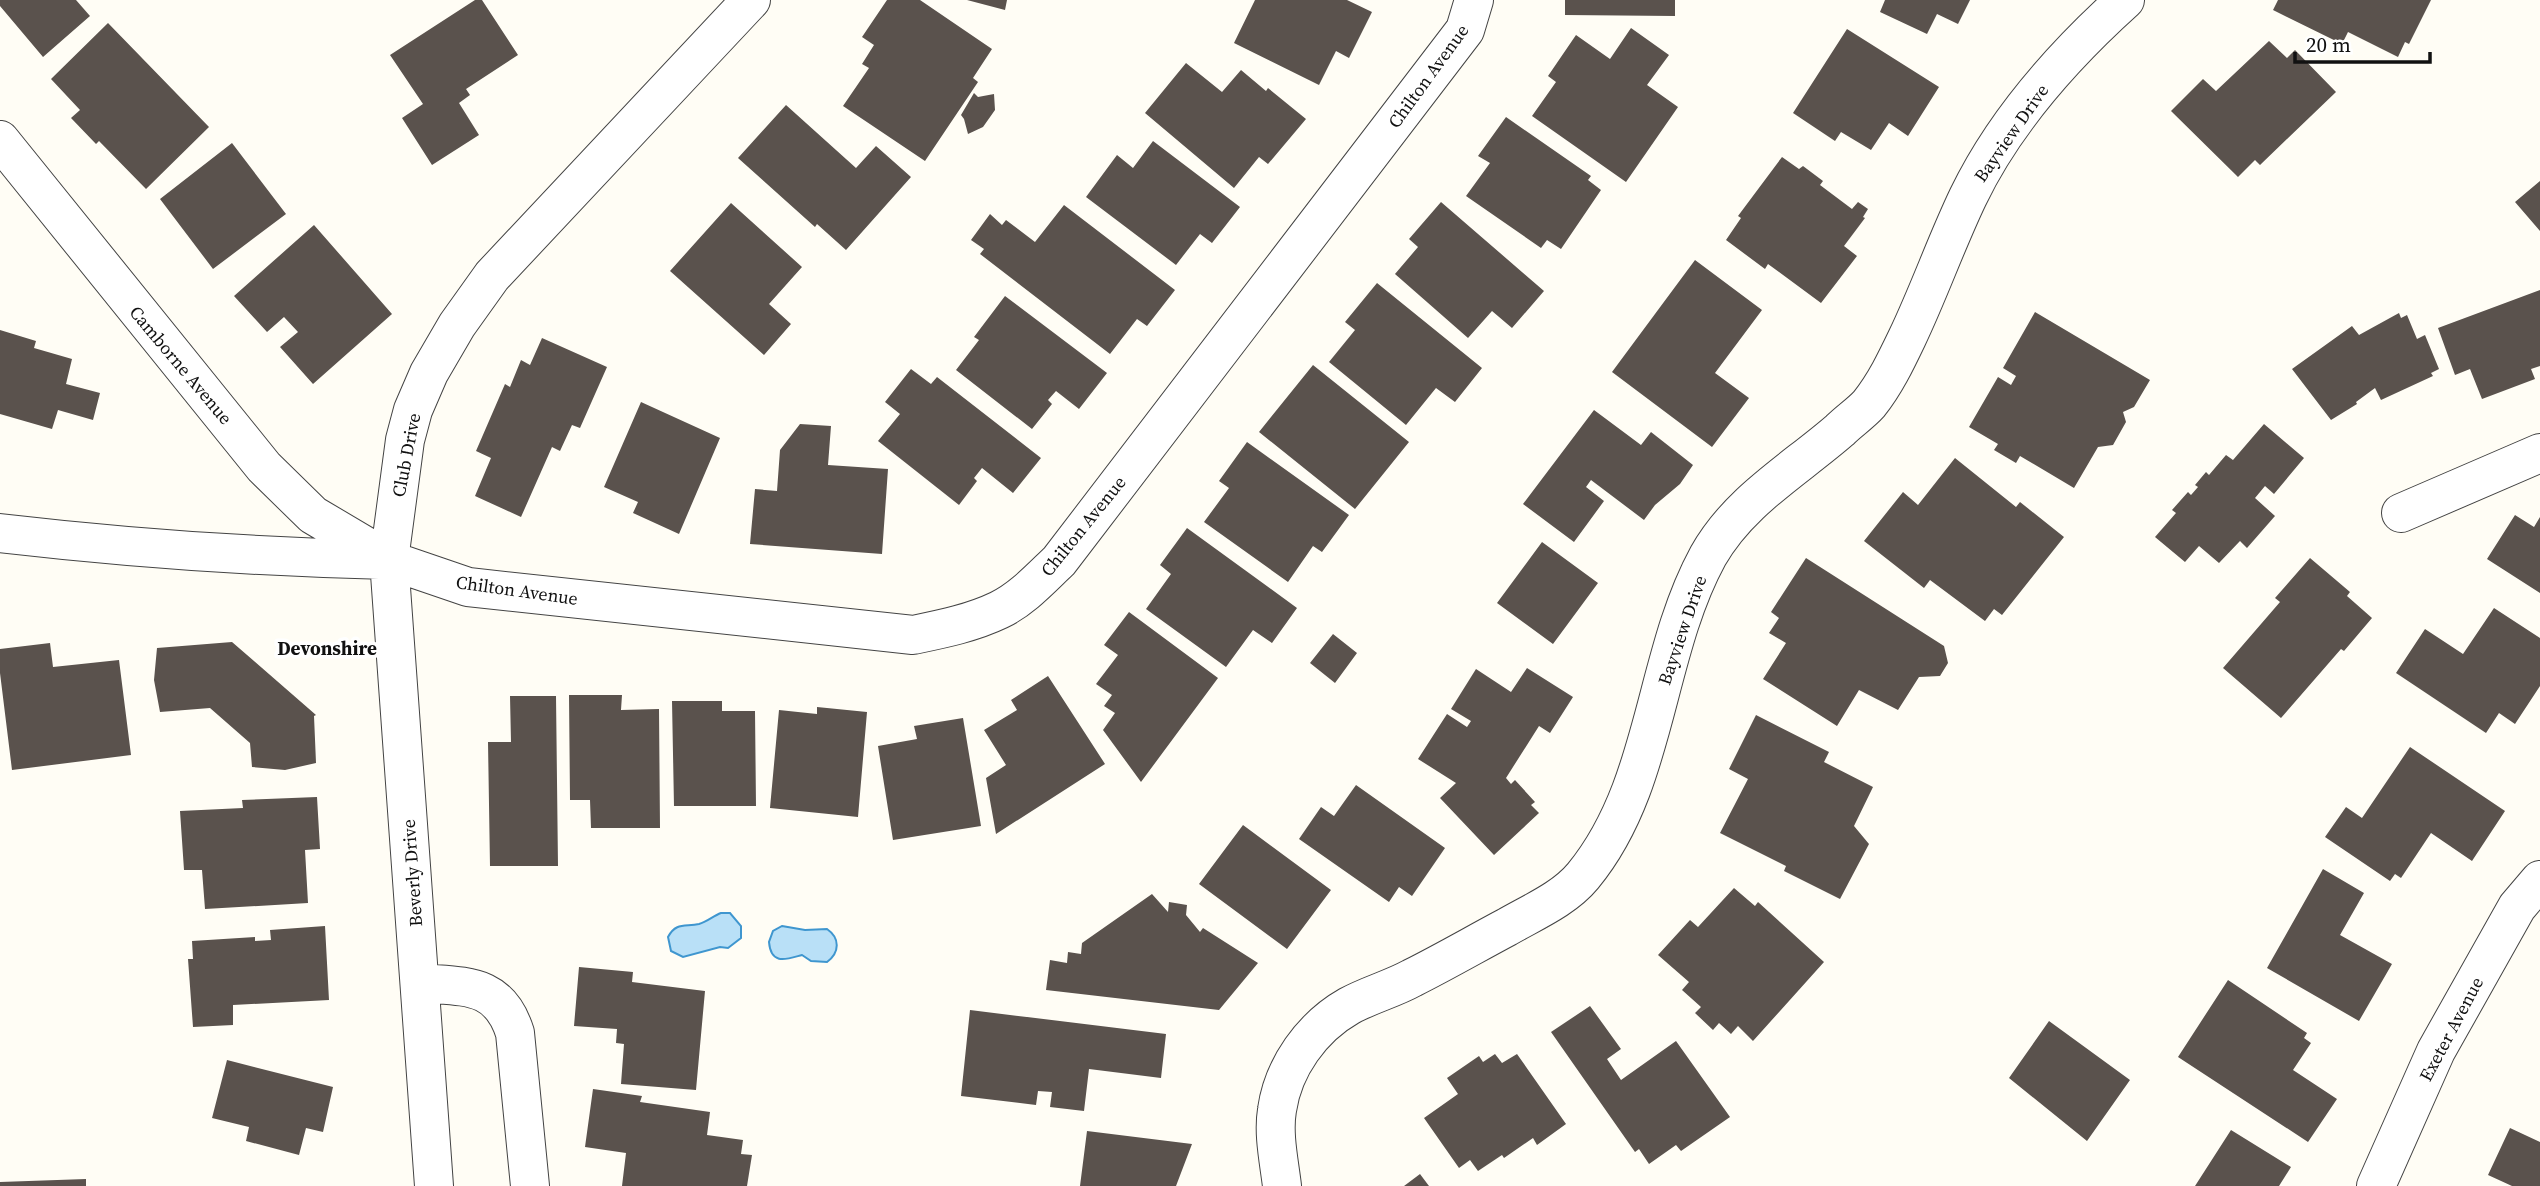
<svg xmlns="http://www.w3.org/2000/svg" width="2540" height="1186" viewBox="0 0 2540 1186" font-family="'Source Serif 4',serif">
<rect width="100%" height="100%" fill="#fffdf5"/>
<!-- water -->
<path fill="#b9e0f7" stroke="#3f96cf" stroke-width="2" d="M721,913H730L741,926V938L728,948L720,947L683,957L671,951L668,937C676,922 685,927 699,924C707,922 713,916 721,913Z
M782,926L805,930L827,929C840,938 840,952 827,962L811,961L802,955C787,959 771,966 769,942L773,931Z"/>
<!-- building -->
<path fill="#5a524d" d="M0,0H76L90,16L43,57L0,6Z
M475,0H482L518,55L466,89L470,95L459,103L479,135L432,165L402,118L423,104L390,55Z
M887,0H920L992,49L973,78L978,82L925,161L843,106L869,68L862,64L874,45L862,37Z
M967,0H1007L1005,10Z
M1255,0H1347L1372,12L1349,58L1336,51L1319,85L1234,43Z
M1565,0H1675V16L1565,15Z
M1885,0H1970L1958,24L1937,14L1927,34L1880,12Z
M2278,0H2431L2409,44L2405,42L2398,57L2348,32L2342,44L2273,10Z
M108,23L209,127L146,189L99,141L96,144L71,118L80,110L51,79Z
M1631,28L1669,55L1647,85L1678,107L1626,182L1532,116L1556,82L1548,76L1576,35L1610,59Z
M1847,29L1939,87L1908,136L1889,123L1871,150L1841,132L1835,141L1793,113Z
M2269,41L2287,58L2295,50L2336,92L2260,165L2255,160L2238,177L2171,111L2203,79L2216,91Z
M1186,63L1222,92L1241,70L1266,91L1268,88L1306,119L1268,164L1259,157L1234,188L1145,113Z
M974,93L978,97L994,94L995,110L983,127L968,134L964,119L961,115Z
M786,105L856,168L876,146L911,177L846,250L817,224L815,227L738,158Z
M1506,117L1591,176L1588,180L1601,190L1561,249L1547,240L1541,248L1466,196L1490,163L1478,156Z
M1153,141L1240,207L1212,243L1200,234L1176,265L1086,197L1117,155L1133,168Z
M232,143L286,214L213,269L160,199Z
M1782,157L1799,169L1803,166L1823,181L1820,185L1852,209L1858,202L1868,209L1863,217L1865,218L1844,246L1857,256L1821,303L1768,264L1765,269L1726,240L1741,218L1738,216Z
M2540,181V231L2515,202Z
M1441,202L1544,291L1512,328L1492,311L1468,338L1395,274L1418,247L1409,239Z
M731,203L802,267L769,304L791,324L764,355L670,271Z
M1064,205L1175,290L1147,326L1137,319L1110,354L980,254L984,249L971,240L990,214L1002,225L1006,220L1035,242Z
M314,225L392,314L313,384L280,347L298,332L284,317L267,332L234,296Z
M1695,260L1762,310L1715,373L1749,398L1712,447L1612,372Z
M1377,283L1482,368L1455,402L1436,388L1406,425L1329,362L1355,330L1345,322Z
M2540,290V366L2531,369L2535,379L2482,399L2470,369L2455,375L2438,328Z
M1005,296L1107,373L1079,409L1056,391L1048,400L1052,404L1032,429L956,370L979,340L974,337Z
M2035,312L2150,380L2134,407L2123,412L2126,422L2113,445L2098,447L2074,488L2020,456L2016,463L1994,450L1998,444L1969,427L1998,377L2011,385L2016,376L2003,368Z
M2399,313L2401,318L2407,315L2417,339L2425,335L2439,369L2431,373L2433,376L2381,400L2375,388L2356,402L2357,404L2331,420L2292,369L2352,326L2359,335Z
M0,330L36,341L34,348L72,359L66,384L100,393L93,420L58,410L52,429L0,414Z
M542,338L607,367L580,428L572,425L560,451L552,447L521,517L475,496L491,458L476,451L505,384L510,387L521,360L530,365Z
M1313,365L1409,442L1355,509L1259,432Z
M911,369L931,384L937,377L1041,458L1013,493L982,468L974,478L977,481L959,505L878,441L900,414L885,402Z
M641,402L720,438L679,534L633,513L638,502L604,487Z
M1594,410L1641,445L1651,432L1693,465L1680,484L1655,505L1644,520L1591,480L1586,487L1604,501L1574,542L1523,504Z
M800,424L831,426L828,465L888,469L882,554L750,544L755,489L777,491L780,450Z
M2264,424L2304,458L2274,494L2265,486L2255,498L2275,516L2247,548L2240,541L2219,563L2199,546L2185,562L2155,537L2176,513L2172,510L2188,492L2191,495L2198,487L2195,485L2206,472L2209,475L2226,455L2233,460Z
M1247,442L1349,515L1322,552L1313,546L1288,582L1204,522L1229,488L1219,481Z
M1955,458L2016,507L2020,502L2064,537L2002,615L1994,609L1985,621L1930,580L1924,588L1864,541L1903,492L1918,505Z
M2515,515L2534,527L2540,517V593L2487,559Z
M1187,528L1297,608L1272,643L1253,630L1226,667L1146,609L1171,574L1160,565Z
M1542,542L1598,583L1553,644L1497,603Z
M1806,558L1944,646L1948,663L1940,676L1919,677L1898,710L1859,690L1837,726L1763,679L1786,643L1769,633L1779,618L1771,612Z
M2310,558L2350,592L2347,596L2372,618L2344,651L2341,649L2281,718L2223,668L2280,602L2275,598Z
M2494,608L2540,638V686L2515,724L2499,713L2486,733L2396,673L2425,629L2463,654Z
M1129,612L1218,678L1141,782L1103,730L1115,713L1104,706L1112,695L1096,684L1118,655L1104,645Z
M1333,634L1357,653L1335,683L1310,663Z
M232,642L316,715L314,716L316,763L285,770L252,767L250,743L210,708L160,712L154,680L157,648Z
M50,643L53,667L119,660L131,755L12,770L0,673V649Z
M1527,668L1573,697L1550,733L1539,726L1506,778L1511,784L1515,780L1535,802L1531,805L1539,813L1494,855L1440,798L1456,783L1418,759L1447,714L1467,727L1471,721L1451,709L1476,669L1511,692Z
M1048,676L1105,764L996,834L986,778L1006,765L984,730L1017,710L1011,700Z
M569,695H622L621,710L659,709L660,828H591L590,800H570Z
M510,696H556L558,866H490L488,742H511Z
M672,701H722V711H755L756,806H674Z
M817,707L867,712L858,817L770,808L779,710L817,714Z
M1756,715L1829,752L1824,762L1873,787L1854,826L1869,844L1840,899L1784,871L1786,866L1720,833L1748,779L1729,769Z
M963,718L981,826L893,840L878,746L917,739L914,726Z
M2410,747L2505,811L2472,861L2431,833L2401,878L2395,874L2390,881L2325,837L2346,807L2362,818Z
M1356,785L1445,848L1412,896L1399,887L1389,902L1299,839L1321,807L1334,816Z
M317,797L320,849L305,850L308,903L205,909L202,870H184L180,811L243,808L242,800Z
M1243,825L1331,890L1287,949L1199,884Z
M2323,869L2364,893L2340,935L2392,964L2359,1021L2267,968Z
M1734,888L1755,906L1758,902L1824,962L1753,1041L1738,1026L1731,1034L1719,1023L1713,1030L1695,1013L1701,1007L1682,990L1689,982L1658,955L1690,920L1698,927Z
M1152,894L1168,912L1169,902L1187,905L1186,915L1200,932L1203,928L1258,963L1219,1010L1046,990L1050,960L1067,963L1068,952L1081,954L1082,943Z
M325,926L329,1000L233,1005V1025L193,1027L188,959H193L192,941L255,937V941L271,940L270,930Z
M579,967L633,972L632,982L705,991L696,1090L621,1084L624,1044L616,1043L617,1029L574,1026Z
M2228,980L2307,1033L2304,1038L2311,1043L2293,1070L2337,1099L2308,1142L2178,1057Z
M1590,1006L1621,1049L1607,1059L1621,1080L1676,1041L1730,1117L1681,1151L1676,1145L1649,1164L1639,1149L1635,1152L1551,1032Z
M970,1010L1166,1034L1161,1078L1089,1069L1084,1111L1050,1107L1052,1092L1038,1091L1036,1105L961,1096Z
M2049,1021L2130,1080L2087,1141L2009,1078Z
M1495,1054L1502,1063L1517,1054L1566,1124L1537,1145L1533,1138L1504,1158L1502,1155L1478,1171L1470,1160L1459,1168L1424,1118L1458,1094L1447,1078L1479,1056L1483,1062Z
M227,1060L333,1087L323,1132L306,1128L299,1155L246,1141L249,1127L212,1118Z
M593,1089L642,1096L640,1102L710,1112L707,1135L743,1140L741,1154L752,1155L747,1186H622L626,1153L585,1147Z
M2510,1128L2540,1142V1186H2512L2488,1175Z
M2231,1130L2291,1167L2279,1186H2195Z
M1087,1131L1192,1144L1176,1186H1080Z
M1420,1174L1429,1186H1404Z
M86,1179V1186H0V1182Z"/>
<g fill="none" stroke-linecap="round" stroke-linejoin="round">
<defs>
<path id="minor" d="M0,140L264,467L313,515L389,560L468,587L913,635C942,629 972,623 999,610C1022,599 1041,578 1059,561L1465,30L1474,0
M2401,513L2540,453
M0,533C129,548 257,557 387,560
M420,983C465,987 499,982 515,1033L530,1186
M434,1186L389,560L405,440L413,410L429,373L457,325L492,276L751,0
M1282,1186C1279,1161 1273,1134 1277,1110C1283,1067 1312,1027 1349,1006C1369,995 1392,989 1412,978C1444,962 1475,944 1507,927C1533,912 1564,899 1583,876C1658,785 1653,657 1708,556C1739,501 1794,470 1840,430C1849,421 1861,413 1869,404C1885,384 1896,361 1907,338C1929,292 1946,243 1968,197C2004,122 2064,55 2125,0
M2376,1186L2436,1051L2517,907L2540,880"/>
</defs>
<!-- minor casing -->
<use href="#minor" stroke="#444" stroke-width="40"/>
<!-- minor -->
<use href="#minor" stroke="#fff" stroke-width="38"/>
</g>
<g text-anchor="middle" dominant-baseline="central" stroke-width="7" stroke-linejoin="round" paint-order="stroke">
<!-- street labels -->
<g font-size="18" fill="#111" stroke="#fff">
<text transform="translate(1428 76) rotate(-54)">Chilton Avenue</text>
<text transform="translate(2011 133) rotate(-55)">Bayview Drive</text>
<text transform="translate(181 365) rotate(50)">Camborne Avenue</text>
<text transform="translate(406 455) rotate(-79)">Club Drive</text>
<text transform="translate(1083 526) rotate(-51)">Chilton Avenue</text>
<text transform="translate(517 590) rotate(8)">Chilton Avenue</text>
<text transform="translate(1682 630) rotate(-71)">Bayview Drive</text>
<text transform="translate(412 873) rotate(-94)">Beverly Drive</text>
<text transform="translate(2451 1029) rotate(-62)">Exeter Avenue</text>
</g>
<!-- neighbourhood labels -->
<g font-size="19" font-weight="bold" fill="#111" stroke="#fff">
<text x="327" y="648">Devonshire</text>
</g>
</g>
<!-- scale -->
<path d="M2295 52v10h135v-10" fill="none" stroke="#111111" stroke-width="3.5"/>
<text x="2306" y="52" font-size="21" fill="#111111" stroke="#ffffff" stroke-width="5" paint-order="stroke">20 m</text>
</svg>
